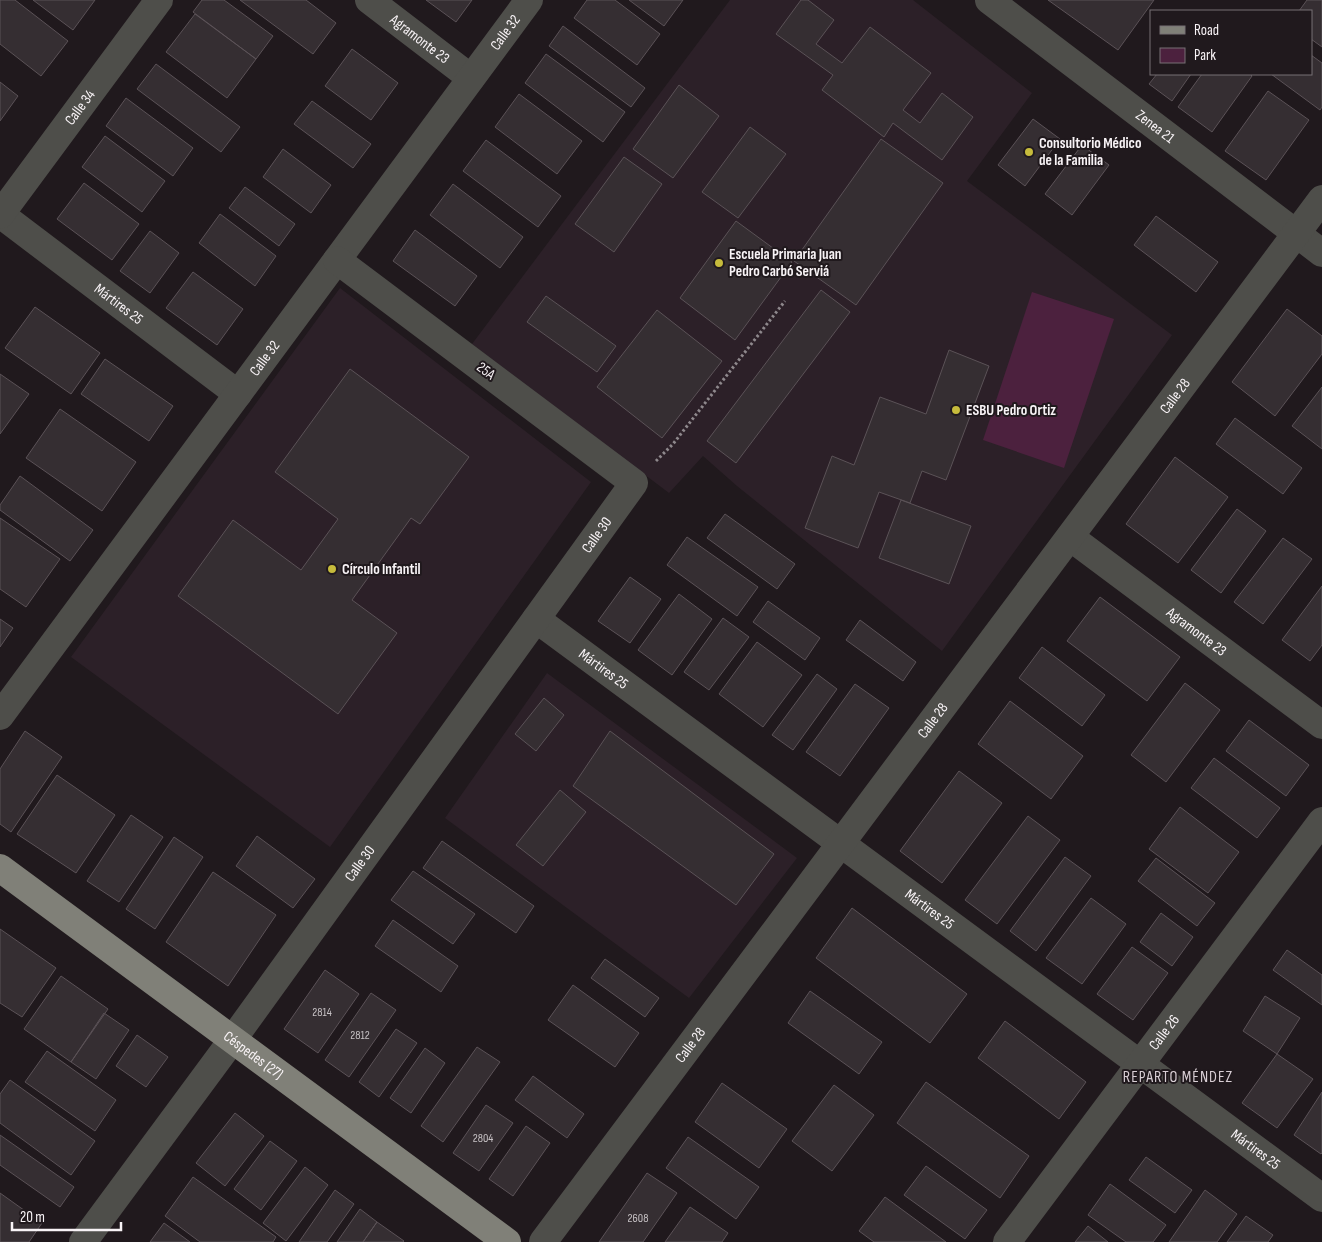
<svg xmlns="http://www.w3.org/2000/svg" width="1322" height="1242" viewBox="0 0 1322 1242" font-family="'Sofia Sans Condensed',sans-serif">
<rect width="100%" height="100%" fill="#20191d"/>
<!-- built -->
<path fill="#2c2028" d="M730,0H913L1032,93L967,181L1172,335L942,651L737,486L703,456L669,493L472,344Z
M340,288L591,482L330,847L71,657Z
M547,673L797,858L689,998L445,818Z"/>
<!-- green -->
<path fill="#4c213e" d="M1032,292L1114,319L1064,468L983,440Z"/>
<!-- building -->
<path fill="#352e32" stroke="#5b5257" d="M0,0H15L68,41L41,76L0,44Z
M33,0H95L73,30Z
M202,0H224L273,36L256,59L193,12Z
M240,0H306L336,23L313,54Z
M426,0H472L456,22Z
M587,0H615L660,34L637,65L574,18Z
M629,0H683L664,26Z
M801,0H808L834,20L816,44L842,63L870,27L931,73L903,110L920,123L942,93L973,117L942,160L893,123L884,137L822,90L833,75L776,34Z
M1048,0H1154L1118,50Z
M1307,0H1322V47L1311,39V11H1299Z
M195,14L256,59L227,98L166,52Z
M563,26L645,88L631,107L549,46Z
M352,49L398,83L371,120L325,86Z
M546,54L625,112L603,142L525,83Z
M1311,55L1322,63V107L1320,110L1271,74H1311Z
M156,64L240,127L221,152L137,89Z
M1157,74H1191L1172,101L1149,84Z
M1202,74H1250L1252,76L1212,132L1178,107Z
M0,82L18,96L0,121Z
M679,85L719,116L673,178L633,149Z
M1268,91L1309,120L1266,180L1225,151Z
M519,94L582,141L557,174L495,127Z
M126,98L193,148L173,176L106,126Z
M312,101L371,144L353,168L294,124Z
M1033,119L1060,139L1025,186L998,165Z
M750,127L786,154L738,218L702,192Z
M105,136L165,181L142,212L82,167Z
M881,139L943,183L856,305L794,261Z
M486,140L561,196L538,227L463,171Z
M1082,145L1109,165L1072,215L1045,194Z
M283,149L331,185L311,213L263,177Z
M624,157L662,184L614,252L575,224Z
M84,183L139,224L112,260L57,219Z
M453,184L523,237L500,268L430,215Z
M245,187L295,224L279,246L229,208Z
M220,214L276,256L255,286L199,243Z
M1156,216L1218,262L1196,292L1134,245Z
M736,221L792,262L735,340L680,298Z
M415,230L477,276L455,306L393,261Z
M150,231L179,253L150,293L120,271Z
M193,272L243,309L217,345L166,308Z
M821,290L850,312L736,463L707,441Z
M546,296L616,346L597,372L527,322Z
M35,307L100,353L71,394L5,348Z
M1287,309L1322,336V354L1275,416L1232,382Z
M657,310L722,361L662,438L597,387Z
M949,350L989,366L946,480L922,471L910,503L879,492L858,548L805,528L832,456L854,465L880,397L926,414Z
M105,359L173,406L149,441L81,394Z
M350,369L469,457L420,524L411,518L352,600L397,633L338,714L178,596L233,520L301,570L338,519L275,472Z
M0,374L29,394L0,434Z
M1322,387V449L1292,426Z
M60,409L136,462L102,511L26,458Z
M1235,418L1302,468L1283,494L1216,444Z
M1175,457L1228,497L1178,563L1126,524Z
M20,476L93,530L70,561L0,510V505Z
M901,500L971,526L949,584L879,558Z
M1237,509L1266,531L1221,593L1191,570Z
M725,514L795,564L777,589L707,538Z
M0,518L60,559L26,607L0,589Z
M687,537L758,587L737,616L667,565Z
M1283,538L1312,559L1263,624L1234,602Z
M630,577L661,599L630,643L598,621Z
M1322,586V645L1310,661L1282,640Z
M679,594L712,619L672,675L638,650Z
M1100,597L1180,657L1147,701L1067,641Z
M768,601L820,638L805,660L753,622Z
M723,618L749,637L709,690L684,672Z
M0,619L13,628L0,647Z
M860,620L916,662L903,681L846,640Z
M757,642L802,675L763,727L719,694Z
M1042,647L1105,695L1082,726L1019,678Z
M817,674L837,689L793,750L772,735Z
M1185,683L1220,710L1166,782L1131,755Z
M855,684L889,708L840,776L806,752Z
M544,698L564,715L536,751L515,734Z
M1010,701L1083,756L1051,799L978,744Z
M1249,720L1309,765L1286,796L1226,751Z
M25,731L62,757L11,832L0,824V769Z
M610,731L774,854L736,905L573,786Z
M1214,758L1280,808L1257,838L1191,788Z
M959,771L1002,803L942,883L900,851Z
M57,775L115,815L76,873L17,834Z
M560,790L586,812L543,866L516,845Z
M1180,807L1239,852L1208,893L1149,849Z
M131,815L163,837L119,902L87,881Z
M1028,816L1060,840L997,924L965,900Z
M257,836L315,879L293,908L236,866Z
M174,837L203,857L155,929L126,909Z
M442,841L534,906L516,933L423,868Z
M1065,857L1091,876L1036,951L1010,931Z
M1156,858L1215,903L1197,926L1138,881Z
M413,871L475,914L453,944L391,900Z
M213,872L276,915L228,986L166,942Z
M1091,898L1126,924L1082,984L1046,958Z
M852,908L967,994L930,1043L816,958Z
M1161,913L1193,937L1172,966L1140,942Z
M393,920L458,966L441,992L375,946Z
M0,929L56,968L22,1017L0,1003Z
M1132,947L1168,973L1133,1020L1097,994Z
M1287,950L1322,975V1005L1273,970Z
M605,959L659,998L645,1017L591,978Z
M325,970L359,994L318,1053L284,1029Z
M61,976L108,1009L71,1062L24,1029Z
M573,985L639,1033L615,1067L548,1020Z
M810,991L882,1042L859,1074L788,1023Z
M371,993L396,1010L349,1077L325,1060Z
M1265,996L1300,1018L1277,1054L1243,1031Z
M104,1013L129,1030L96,1079L71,1062Z
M1005,1021L1086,1082L1059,1119L978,1058Z
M396,1029L417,1043L379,1097L359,1082Z
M137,1035L168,1057L146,1087L116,1066Z
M477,1047L500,1062L443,1142L421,1126Z
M425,1048L445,1063L411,1113L390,1098Z
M47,1051L116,1100L95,1131L25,1082Z
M1277,1054L1313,1079L1277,1128L1242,1103Z
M533,1076L584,1114L567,1138L515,1100Z
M10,1080L95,1141L71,1175L0,1123V1094Z
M926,1082L1029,1156L1000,1198L897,1123Z
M722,1083L787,1129L759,1168L695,1122Z
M834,1085L874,1115L832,1171L792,1141Z
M1322,1092V1153L1321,1154L1294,1135Z
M486,1105L513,1123L479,1171L453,1153Z
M235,1113L264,1136L225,1186L196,1163Z
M526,1126L550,1143L513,1196L489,1179Z
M0,1135L74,1187L60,1207L0,1165Z
M688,1137L759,1187L736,1219L666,1168Z
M270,1141L297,1161L261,1210L234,1189Z
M1146,1157L1192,1190L1175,1213L1129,1180Z
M926,1166L987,1210L965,1239L904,1195Z
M305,1167L328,1185L286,1241L263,1223Z
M647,1173L677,1193L643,1242H599Z
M193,1177L276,1237L273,1242H200L165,1216Z
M1110,1184L1166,1225L1153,1242H1126L1088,1215Z
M335,1190L354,1204L327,1242H299Z
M1205,1190L1237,1214L1217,1242H1169Z
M0,1193L42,1223L29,1242H0Z
M885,1197L946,1242H874L859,1231Z
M690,1207L728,1233L722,1242H665Z
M360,1209L377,1222L363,1242H337Z
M1246,1216L1273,1235L1268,1242H1227Z
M377,1222L404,1241L403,1242H363Z
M164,1223L190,1242H150Z
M1088,1226L1108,1242H1075Z"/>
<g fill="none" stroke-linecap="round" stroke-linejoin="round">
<!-- path -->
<path stroke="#8e888c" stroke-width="3" stroke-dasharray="2.5 2.5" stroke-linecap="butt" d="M656,461L673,444L785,301"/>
<!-- minor -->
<g stroke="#4e4e4a" stroke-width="28">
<path id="s1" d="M369,0L471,78"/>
<path id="s2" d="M989,0L1322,253"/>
<path id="s3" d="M0,214L238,394"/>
<path id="s4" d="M0,215L159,0"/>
<path id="s5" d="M1070,537L1322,725"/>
<path id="s6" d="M536,619L1322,1198"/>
<path id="s7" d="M0,716L529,0"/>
<path id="s8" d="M83,1242L233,1039L634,483L337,260"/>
<path id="s9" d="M543,1242L1322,199"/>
<path id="s10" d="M1007,1242L1322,821"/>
</g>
<!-- primary -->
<path stroke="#808078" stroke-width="28" id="s11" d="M0,868L507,1242"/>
</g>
<!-- markers -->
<g fill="#c6bb3c" stroke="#20191d" stroke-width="2">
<circle cx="1029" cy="152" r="5"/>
<circle cx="719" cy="263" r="5"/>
<circle cx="956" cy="410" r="5"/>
<circle cx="332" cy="569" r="5"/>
</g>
<g text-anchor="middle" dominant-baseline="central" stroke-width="4" stroke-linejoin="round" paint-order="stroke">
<!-- number labels -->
<g font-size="12" fill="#c7c2c5">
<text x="322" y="1012">2814</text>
<text x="360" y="1035">2812</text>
<text x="483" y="1138">2804</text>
<text x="638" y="1218">2608</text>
</g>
<!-- street labels -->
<g font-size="15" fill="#f8f3f6" stroke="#20191d">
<text stroke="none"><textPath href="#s7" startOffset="850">Calle 32</textPath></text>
<text stroke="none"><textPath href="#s1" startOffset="64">Agramonte 23</textPath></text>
<text stroke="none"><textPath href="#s4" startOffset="134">Calle 34</textPath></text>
<text stroke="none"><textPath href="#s2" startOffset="209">Zenea 21</textPath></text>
<text stroke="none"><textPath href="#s3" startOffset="149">Mártires 25</textPath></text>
<text stroke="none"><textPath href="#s7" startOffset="445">Calle 32</textPath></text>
<text transform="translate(486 371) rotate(37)">25A</text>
<text stroke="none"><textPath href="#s9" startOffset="1056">Calle 28</textPath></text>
<text stroke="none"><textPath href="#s8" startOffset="874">Calle 30</textPath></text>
<text stroke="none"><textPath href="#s5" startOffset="158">Agramonte 23</textPath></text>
<text stroke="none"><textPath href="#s6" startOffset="84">Mártires 25</textPath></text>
<text stroke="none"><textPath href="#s9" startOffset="651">Calle 28</textPath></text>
<text stroke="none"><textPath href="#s8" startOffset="469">Calle 30</textPath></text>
<text stroke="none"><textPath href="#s6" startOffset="489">Mártires 25</textPath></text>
<text stroke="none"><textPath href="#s10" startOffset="262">Calle 26</textPath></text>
<text stroke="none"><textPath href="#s9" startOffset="246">Calle 28</textPath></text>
<text stroke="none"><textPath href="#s11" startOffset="315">Céspedes (27)</textPath></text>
<text stroke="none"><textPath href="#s6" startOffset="894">Mártires 25</textPath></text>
</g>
<!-- poi labels -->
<g font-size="15" font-weight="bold" fill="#f8f3f6" stroke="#20191d" text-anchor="start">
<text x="1039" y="143">Consultorio Médico<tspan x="1039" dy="17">de la Familia</tspan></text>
<text x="729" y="254">Escuela Primaria Juan<tspan x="729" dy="17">Pedro Carbó Serviá</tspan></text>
<text x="966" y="410">ESBU Pedro Ortiz</text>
<text x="342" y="569">Círculo Infantil</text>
</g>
<!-- neighbourhood labels -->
<g font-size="16" letter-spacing="1" fill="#d9cfd5" stroke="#20191d">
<text x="1178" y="1077">REPARTO MÉNDEZ</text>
</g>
</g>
<!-- legend -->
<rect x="1150" y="10" width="162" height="65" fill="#20191d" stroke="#767074"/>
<rect x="1160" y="26" width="25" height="8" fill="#808078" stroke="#767074"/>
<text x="1194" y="35" font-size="15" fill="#f8f3f6">Road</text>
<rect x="1160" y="48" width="25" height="15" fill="#4c213e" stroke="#767074"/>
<text x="1194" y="60" font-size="15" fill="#f8f3f6">Park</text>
<!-- scale -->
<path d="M12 1222v8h109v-8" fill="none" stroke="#f8f3f6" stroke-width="2.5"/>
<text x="20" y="1222" font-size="15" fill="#f8f3f6" stroke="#20191d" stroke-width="4" paint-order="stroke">20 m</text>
</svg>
